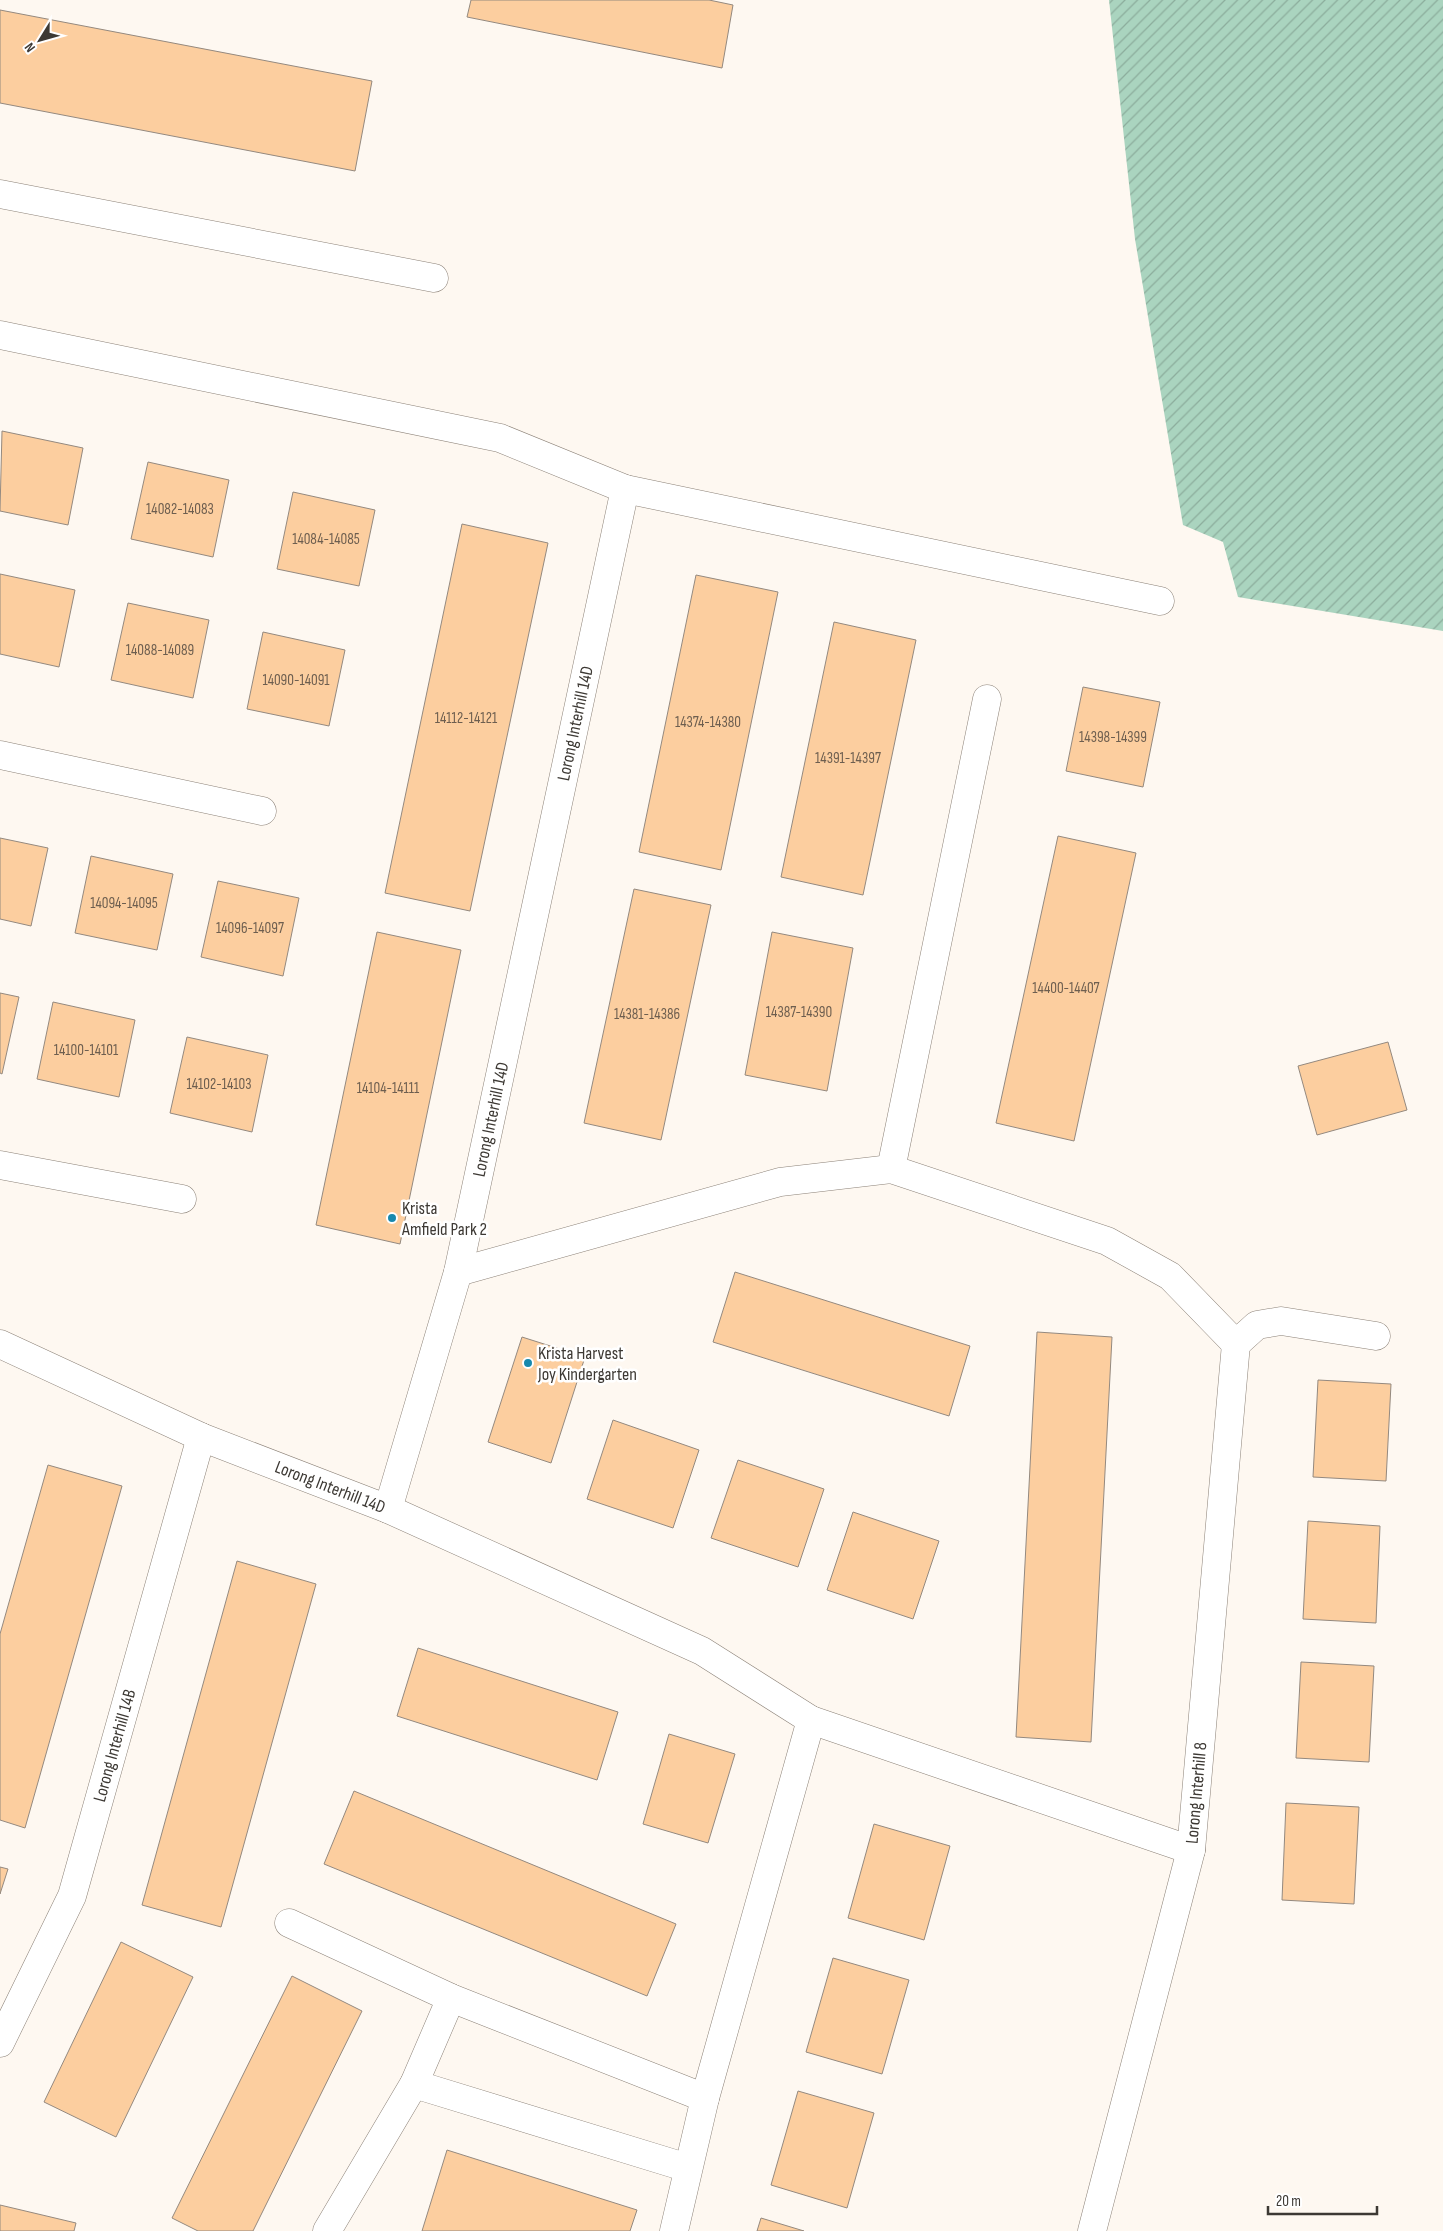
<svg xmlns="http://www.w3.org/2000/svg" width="1443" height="2231" viewBox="0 0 1443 2231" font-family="'Sofia Sans Condensed',sans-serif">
<defs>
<pattern id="garden-furrows" width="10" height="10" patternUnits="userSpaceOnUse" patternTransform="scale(1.25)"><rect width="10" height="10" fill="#aad4bf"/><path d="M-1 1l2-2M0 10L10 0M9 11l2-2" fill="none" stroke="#8cad9c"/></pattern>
</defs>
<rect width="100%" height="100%" fill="#fef8f1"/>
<!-- garden -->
<path fill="url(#garden-furrows)" d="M1109,0H1443V631L1238,597L1223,542L1183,525L1135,239Z"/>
<!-- building -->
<path fill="#fcce9f" stroke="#94897f" d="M471,0H709L733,5L722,68L467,17Z
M0,10L372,81L355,171L0,103Z
M2,431L83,448L68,525L0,511Z
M148,462L229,480L213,557L131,539Z
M293,492L375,510L359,586L277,569Z
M462,524L548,543L470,911L385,893Z
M0,574L75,590L59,667L0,654Z
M696,575L778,592L721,870L639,852Z
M128,603L209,620L193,698L111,680Z
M834,622L916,640L863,895L781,877Z
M263,632L345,650L329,726L247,709Z
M1083,687L1160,702L1143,787L1066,771Z
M1058,836L1136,853L1074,1141L996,1123Z
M0,838L48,848L31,926L0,919Z
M91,856L173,874L157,950L75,933Z
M218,881L299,898L283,976L201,957Z
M634,889L711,905L661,1140L584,1123Z
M377,932L461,950L400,1244L316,1225Z
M772,932L853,948L827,1091L745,1075Z
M0,993L19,997L2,1074L0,1073Z
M53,1002L135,1020L119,1097L37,1079Z
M187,1037L268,1055L252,1132L170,1113Z
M1388,1042L1407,1110L1317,1135L1298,1066Z
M735,1272L970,1346L949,1416L713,1342Z
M1037,1332L1112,1337L1091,1742L1016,1737Z
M522,1337L585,1357L551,1463L488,1442Z
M1318,1380L1391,1384L1386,1481L1313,1477Z
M613,1420L699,1450L673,1528L587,1499Z
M738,1460L824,1489L798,1567L711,1538Z
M48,1465L122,1486L25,1828L0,1820V1634Z
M853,1512L939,1541L913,1619L827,1590Z
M1308,1521L1380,1526L1376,1623L1303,1619Z
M237,1561L316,1584L221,1927L142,1905Z
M418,1648L618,1712L597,1780L397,1716Z
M1301,1662L1374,1666L1369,1762L1296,1758Z
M669,1734L735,1754L708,1843L643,1824Z
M354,1791L676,1924L647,1996L324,1864Z
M1286,1803L1359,1807L1354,1904L1282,1900Z
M874,1824L950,1846L924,1940L848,1918Z
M0,1867L8,1869L0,1894Z
M121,1942L193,1977L116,2137L44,2102Z
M833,1958L909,1980L882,2074L806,2052Z
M292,1976L362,2011L253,2231H198L172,2218Z
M798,2091L874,2113L847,2208L771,2185Z
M447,2150L637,2210L630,2231H422Z
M0,2205L76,2223L74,2231H0Z
M761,2218L804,2231H757Z"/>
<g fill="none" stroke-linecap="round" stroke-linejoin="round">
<defs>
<g id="minor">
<path d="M0,194L434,278"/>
<path d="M0,335L500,438L625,489L1160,601"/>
<path d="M0,755L262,811"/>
<path d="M0,1165L182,1199"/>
<path d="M891,1169L987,699"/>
<path d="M458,1272L780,1182L891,1169L1107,1241L1170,1276L1236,1344"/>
<path id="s1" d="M0,1344L201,1437L388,1509L458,1272L625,489"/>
<path d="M1236,1344L1257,1325L1281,1321L1376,1336"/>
<path d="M388,1509L702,1651L811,1720L1191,1850"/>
<path d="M289,1923L451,1998L705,2098"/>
<path id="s2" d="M0,2043L72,1896L201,1437"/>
<path d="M414,2084L688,2168"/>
<path d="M327,2231L414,2084L451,1998"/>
<path d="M674,2231L705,2098L811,1720"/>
<path id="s3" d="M1092,2231L1191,1850L1236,1344"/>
</g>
</defs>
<!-- minor casing -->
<use href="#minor" stroke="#8c8278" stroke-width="29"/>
<!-- minor -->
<use href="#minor" stroke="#fff" stroke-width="28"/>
</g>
<!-- markers -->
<g fill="#1789ae" stroke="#fff" stroke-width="2">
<circle cx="392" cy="1218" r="5"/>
<circle cx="528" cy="1363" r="5"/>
</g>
<g text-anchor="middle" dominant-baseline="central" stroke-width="5" stroke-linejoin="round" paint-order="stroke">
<!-- number labels -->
<g font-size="15" fill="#6d5e4f">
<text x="180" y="509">14082-14083</text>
<text x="326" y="539">14084-14085</text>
<text x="160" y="650">14088-14089</text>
<text x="296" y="680">14090-14091</text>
<text x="466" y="718">14112-14121</text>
<text x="708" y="722">14374-14380</text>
<text x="1113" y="737">14398-14399</text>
<text x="848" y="758">14391-14397</text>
<text x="124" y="903">14094-14095</text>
<text x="250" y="928">14096-14097</text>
<text x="1066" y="988">14400-14407</text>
<text x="799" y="1012">14387-14390</text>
<text x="647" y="1014">14381-14386</text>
<text x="86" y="1050">14100-14101</text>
<text x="219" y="1084">14102-14103</text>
<text x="388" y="1088">14104-14111</text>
</g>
<!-- street labels -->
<g font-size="18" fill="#3d3934" stroke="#fff">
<text stroke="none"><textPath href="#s1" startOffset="1230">Lorong Interhill 14D</textPath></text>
<text stroke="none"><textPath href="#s1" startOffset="825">Lorong Interhill 14D</textPath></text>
<text stroke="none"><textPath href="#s1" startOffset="360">Lorong Interhill 14D</textPath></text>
<text stroke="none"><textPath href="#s2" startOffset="320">Lorong Interhill 14B</textPath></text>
<text stroke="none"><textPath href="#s3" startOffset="451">Lorong Interhill 8</textPath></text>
</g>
<!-- poi labels -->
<g font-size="18" fill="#3d3934" stroke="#fff" text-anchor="start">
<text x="402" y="1208">Krista<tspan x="402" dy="21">Amfield Park 2</tspan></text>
<text x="538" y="1353">Krista Harvest<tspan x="538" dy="21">Joy Kindergarten</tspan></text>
</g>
</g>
<!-- north arrow -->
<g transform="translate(40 40) rotate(233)" stroke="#ffffff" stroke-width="4" paint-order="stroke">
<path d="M0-4L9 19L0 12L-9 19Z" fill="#3d3934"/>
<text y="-8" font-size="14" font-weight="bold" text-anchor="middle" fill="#3d3934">N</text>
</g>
<!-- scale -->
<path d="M1268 2206v8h109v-8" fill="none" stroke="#3d3934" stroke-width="2.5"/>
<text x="1276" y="2206" font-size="15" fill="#3d3934" stroke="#ffffff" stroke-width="4" paint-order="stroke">20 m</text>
</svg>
